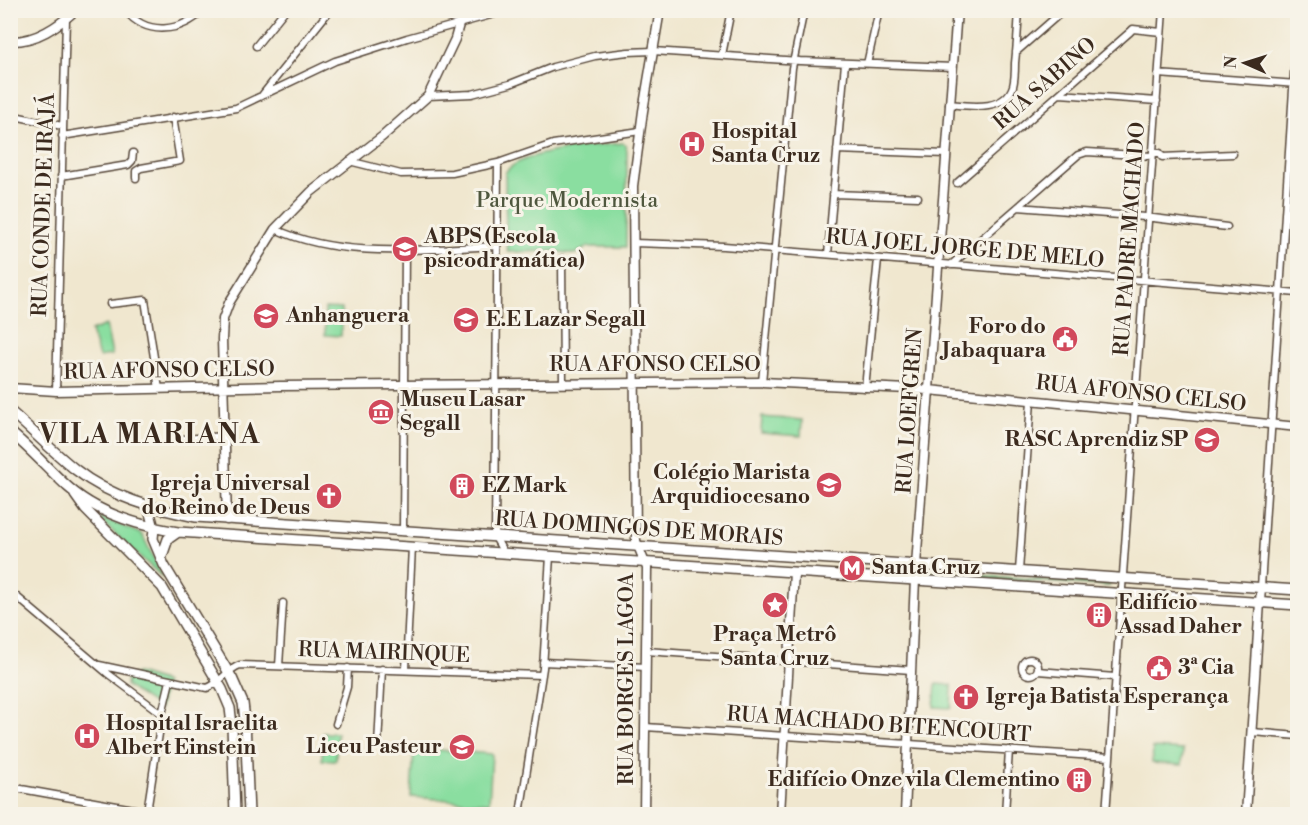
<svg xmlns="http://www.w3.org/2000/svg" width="1308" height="825" viewBox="0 0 1308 825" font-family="'Libre Bodoni',serif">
<rect width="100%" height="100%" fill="#f7f3e8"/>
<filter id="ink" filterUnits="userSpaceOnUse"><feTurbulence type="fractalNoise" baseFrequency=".0167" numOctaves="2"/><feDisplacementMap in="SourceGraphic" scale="12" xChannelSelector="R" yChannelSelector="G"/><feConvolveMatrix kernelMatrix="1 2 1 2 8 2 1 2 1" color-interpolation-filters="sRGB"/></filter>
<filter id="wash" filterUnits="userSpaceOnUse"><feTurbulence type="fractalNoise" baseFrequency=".008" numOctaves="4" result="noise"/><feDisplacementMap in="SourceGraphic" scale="24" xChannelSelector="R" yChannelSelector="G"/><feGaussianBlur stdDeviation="1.35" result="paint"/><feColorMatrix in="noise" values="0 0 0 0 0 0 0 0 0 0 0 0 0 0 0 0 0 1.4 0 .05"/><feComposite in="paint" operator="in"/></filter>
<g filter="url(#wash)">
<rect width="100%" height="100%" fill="#f0e7cf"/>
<!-- green -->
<path fill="#8adea0" stroke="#62845f" stroke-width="1.5" d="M623,143L626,146L627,151L626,247H588L575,254L553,251L508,252L506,239L505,173C520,150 596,146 623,143Z
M325,308L342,309L341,336L325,335Z
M106,325L112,355L99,357L91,331Z
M762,417L802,420L801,436L761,433Z
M95,515L142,534L163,578Z
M931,572L1110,584L1109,586L931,575Z
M137,673L160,680L165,683L160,709L126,686L127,677Z
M936,684L952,685L951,708L934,707Z
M323,733H337L336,760H322Z
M414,748L492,754L489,803L411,797Z
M1153,748L1183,750L1182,765L1152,763Z"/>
</g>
<g filter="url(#ink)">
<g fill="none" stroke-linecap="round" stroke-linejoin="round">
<defs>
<path id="street" d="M125,10C147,37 181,32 204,10
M256,46L285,10
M1016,52L1064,10
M722,55L731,10
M867,64L879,10
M1158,74L1297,84
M263,94L330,10
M1060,94L1157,101
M428,96L472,94L510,84L553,67L595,56L628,52L653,51L800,61L953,67
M949,104C969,106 1005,112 1013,86C1015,79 1015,70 1015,63C1017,45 1018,28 1019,10
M10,115L62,126
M62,136L236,108L335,61L407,38L509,10
M837,150L946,154
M1153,153H1160L1162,157L1233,154
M349,161L401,174L452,173L498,163L553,144L640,131
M498,163L495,537L504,553
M61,176L128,165L132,161L133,153
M136,178V171L141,168L180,161L173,117
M957,183L1130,32L1133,29L1161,32
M833,194L918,197
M1018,207L1145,217L1227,227
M1286,217L1298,218
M275,229C342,260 425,249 496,246
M634,243L724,246L1298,293
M828,254L845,63
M562,259L563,383
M951,265L1078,155L1087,152L1152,156
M110,304L145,300L159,389
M762,382L792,68L804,10
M865,388L878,259
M56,391L66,19
M183,439L225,436
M403,531L405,249
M1019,571L1031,401
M1261,587L1298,12
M10,591L107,673L162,714
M646,651L911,670
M1022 667a8 8 0 1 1 16 0a8 8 0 1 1-16 0Z
M543,662L646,667
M99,665L207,688C220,684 226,670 240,665L542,675
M279,666L283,603
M406,669L412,547
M1038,671L1115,677
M336,724L347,687L348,668
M645,727L1110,757
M1252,732L1298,736
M378,745L382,669
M10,787L162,814
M644,811L790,814
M147,812L162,714L170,681
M87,814L90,801
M520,814L543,668L550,556
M1005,814L1009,750
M1106,814L1163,10"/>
<path id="secondary" d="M10,41C36,42 58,26 76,10
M10,388L56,391L281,386L762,382L929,390L1298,427
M227,520L222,339L223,319L229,303L275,229L311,192L383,136L428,96L455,39L463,10
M644,814L647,568L636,541L633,186L643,111L660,10
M780,814L794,572
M905,814L915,579L957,10
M1246,814L1261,587"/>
<path id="primary" d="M10,411C32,430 53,452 76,470C110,497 155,509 196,517L1298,590
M10,432C31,449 48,469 68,487C97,513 140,526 178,532L1298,605
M75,495L85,509L162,587L222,689L230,708L232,725L235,814
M148,506L154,528L153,539L164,565L232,678L243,703L245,720L249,814
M161,559L168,539L178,532"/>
</defs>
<!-- street casing -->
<use href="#street" stroke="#564639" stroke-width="9"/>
<!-- secondary casing -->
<use href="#secondary" stroke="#564639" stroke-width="11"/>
<!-- primary casing -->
<use href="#primary" stroke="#564639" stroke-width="12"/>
<!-- street -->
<use href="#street" stroke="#fff" stroke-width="6"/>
<!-- secondary -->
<use href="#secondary" stroke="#fff" stroke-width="8"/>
<!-- primary -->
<use href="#primary" stroke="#fff" stroke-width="9"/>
</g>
</g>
<!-- icons -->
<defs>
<symbol id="hospital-disc" viewBox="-11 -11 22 22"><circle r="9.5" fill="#d1495b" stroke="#f7f3e8"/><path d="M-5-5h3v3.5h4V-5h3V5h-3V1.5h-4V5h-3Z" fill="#fff"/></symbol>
<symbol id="university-disc" viewBox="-11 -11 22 22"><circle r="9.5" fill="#d1495b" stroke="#f7f3e8"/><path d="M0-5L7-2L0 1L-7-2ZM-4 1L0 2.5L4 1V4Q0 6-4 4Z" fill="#fff"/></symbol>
<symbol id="school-disc" viewBox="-11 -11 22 22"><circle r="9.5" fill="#d1495b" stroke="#f7f3e8"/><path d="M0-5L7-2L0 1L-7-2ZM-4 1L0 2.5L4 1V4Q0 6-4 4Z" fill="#fff"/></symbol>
<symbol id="civic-disc" viewBox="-11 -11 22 22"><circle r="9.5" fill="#d1495b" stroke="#f7f3e8"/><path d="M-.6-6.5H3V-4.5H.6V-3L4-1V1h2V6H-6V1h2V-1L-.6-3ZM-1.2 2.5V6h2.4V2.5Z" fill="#fff"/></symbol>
<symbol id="museum-disc" viewBox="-11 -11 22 22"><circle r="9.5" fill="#d1495b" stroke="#f7f3e8"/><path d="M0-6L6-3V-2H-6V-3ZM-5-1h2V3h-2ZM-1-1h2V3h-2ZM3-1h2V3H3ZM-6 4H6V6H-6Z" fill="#fff"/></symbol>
<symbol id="building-disc" viewBox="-11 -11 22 22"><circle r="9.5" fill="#d1495b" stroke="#f7f3e8"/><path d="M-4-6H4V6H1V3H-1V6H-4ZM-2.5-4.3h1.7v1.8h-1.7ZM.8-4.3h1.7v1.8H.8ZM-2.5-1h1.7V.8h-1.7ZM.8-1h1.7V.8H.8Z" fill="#fff"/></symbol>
<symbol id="church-disc" viewBox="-11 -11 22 22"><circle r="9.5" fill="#d1495b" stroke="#f7f3e8"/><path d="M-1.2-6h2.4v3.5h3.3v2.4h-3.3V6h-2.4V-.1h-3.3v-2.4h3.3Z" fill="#fff"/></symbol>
<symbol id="metro-disc" viewBox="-11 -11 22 22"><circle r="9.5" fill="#d1495b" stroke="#f7f3e8"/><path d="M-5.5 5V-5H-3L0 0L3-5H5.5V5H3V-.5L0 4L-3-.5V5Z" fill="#fff"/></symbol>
<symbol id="sight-disc" viewBox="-11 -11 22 22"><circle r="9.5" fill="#d1495b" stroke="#f7f3e8"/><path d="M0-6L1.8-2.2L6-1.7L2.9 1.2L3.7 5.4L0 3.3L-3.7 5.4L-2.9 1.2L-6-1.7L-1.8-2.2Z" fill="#fff"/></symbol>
</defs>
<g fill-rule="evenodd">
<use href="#hospital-disc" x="677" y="129" width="30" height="30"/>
<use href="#university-disc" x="390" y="234" width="30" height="30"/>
<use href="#university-disc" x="251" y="301" width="30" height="30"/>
<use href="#school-disc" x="451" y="305" width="30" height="30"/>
<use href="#civic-disc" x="1050" y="324" width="30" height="30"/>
<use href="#museum-disc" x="366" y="397" width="30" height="30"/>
<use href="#university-disc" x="1192" y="425" width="30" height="30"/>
<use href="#school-disc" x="814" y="470" width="30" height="30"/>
<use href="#building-disc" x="447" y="471" width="30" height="30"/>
<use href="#church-disc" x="314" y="481" width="30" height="30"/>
<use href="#metro-disc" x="837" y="553" width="30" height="30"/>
<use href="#sight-disc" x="760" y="590" width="30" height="30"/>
<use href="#building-disc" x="1084" y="600" width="30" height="30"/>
<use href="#civic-disc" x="1144" y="653" width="30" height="30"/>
<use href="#church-disc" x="951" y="682" width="30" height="30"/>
<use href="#hospital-disc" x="72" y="721" width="30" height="30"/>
<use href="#school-disc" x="447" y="732" width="30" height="30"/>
<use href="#building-disc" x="1064" y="765" width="30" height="30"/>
</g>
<g text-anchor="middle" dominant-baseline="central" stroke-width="6" stroke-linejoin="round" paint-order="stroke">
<!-- street labels -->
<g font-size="21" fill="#3b2a1e" stroke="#f7f3e8">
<text transform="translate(1045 84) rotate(-41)">RUA SABINO</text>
<text transform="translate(44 205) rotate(-88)">RUA CONDE DE IRAJÁ</text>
<text transform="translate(1130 239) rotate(-86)">RUA PADRE MACHADO</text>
<text transform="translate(965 249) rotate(5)">RUA JOEL JORGE DE MELO</text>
<text x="655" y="365">RUA AFONSO CELSO</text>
<text transform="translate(169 371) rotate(-1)">RUA AFONSO CELSO</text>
<text transform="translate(1141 394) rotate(6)">RUA AFONSO CELSO</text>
<text transform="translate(910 411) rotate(-86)">RUA LOEFGREN</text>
<text transform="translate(639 529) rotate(4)">RUA DOMINGOS DE MORAIS</text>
<text transform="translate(384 653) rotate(2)">RUA MAIRINQUE</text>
<text transform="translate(627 679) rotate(-90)">RUA BORGES LAGOA</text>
<text transform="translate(879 725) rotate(4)">RUA MACHADO BITENCOURT</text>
</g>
<!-- poi labels -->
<g font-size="21" font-weight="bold" fill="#3b2a1e" stroke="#f7f3e8" text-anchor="start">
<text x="712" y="132">Hospital<tspan x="712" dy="24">Santa Cruz</tspan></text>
<text x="424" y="237">ABPS (Escola<tspan x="424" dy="24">psicodramática)</tspan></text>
<text x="286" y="316">Anhanguera</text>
<text x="486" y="320">E.E Lazar Segall</text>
<text x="1046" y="327" text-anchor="end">Foro do<tspan x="1046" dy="24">Jabaquara</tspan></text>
<text x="400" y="400">Museu Lasar<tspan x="400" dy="24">Segall</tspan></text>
<text x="1188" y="440" text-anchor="end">RASC Aprendiz SP</text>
<text x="810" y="473" text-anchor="end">Colégio Marista<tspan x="810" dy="24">Arquidiocesano</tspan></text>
<text x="310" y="484" text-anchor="end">Igreja Universal<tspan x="310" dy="24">do Reino de Deus</tspan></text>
<text x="482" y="486">EZ Mark</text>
<text x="872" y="568">Santa Cruz</text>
<text x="1118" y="603">Edifício<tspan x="1118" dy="24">Assad Daher</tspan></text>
<text x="775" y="635" text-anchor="middle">Praça Metrô<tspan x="775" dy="24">Santa Cruz</tspan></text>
<text x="1178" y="668">3ª Cia</text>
<text x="986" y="697">Igreja Batista Esperança</text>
<text x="106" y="724">Hospital Israelita<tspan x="106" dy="24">Albert Einstein</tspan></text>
<text x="442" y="747" text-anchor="end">Liceu Pasteur</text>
<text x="1060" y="780" text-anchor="end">Edifício Onze vila Clementino</text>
</g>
<!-- park labels -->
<g font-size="21" fill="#4f573e" stroke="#f7f3e8">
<text x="567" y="201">Parque Modernista</text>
</g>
<!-- district labels -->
<g font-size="27" font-weight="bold" letter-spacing="1.5" fill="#3b2a1e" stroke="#f7f3e8">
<text x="150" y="435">VILA MARIANA</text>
</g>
</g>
<!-- margin -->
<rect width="1308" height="825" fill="none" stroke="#f7f3e8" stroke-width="36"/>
<!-- north arrow -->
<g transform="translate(1245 63) rotate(273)" stroke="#f7f3e8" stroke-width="4.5" paint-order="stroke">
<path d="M0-4.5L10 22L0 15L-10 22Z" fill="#3b2a1e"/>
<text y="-9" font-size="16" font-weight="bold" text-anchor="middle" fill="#3b2a1e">N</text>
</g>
</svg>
